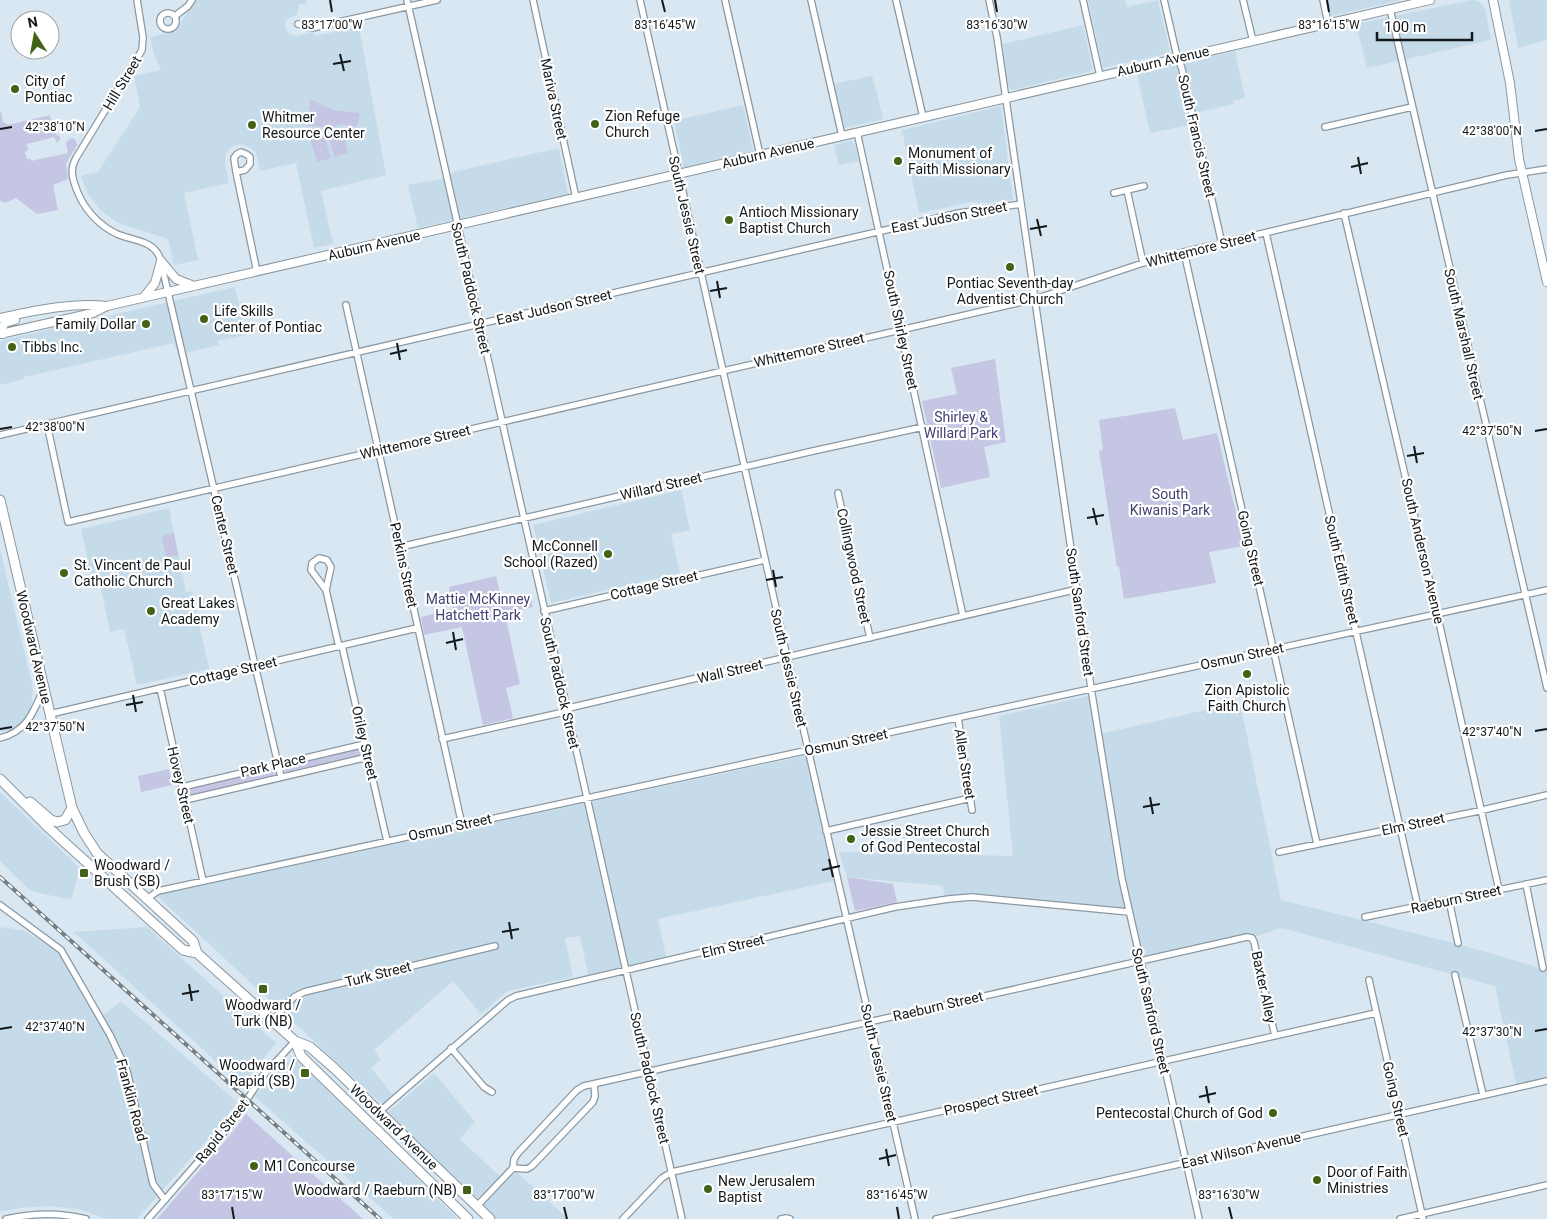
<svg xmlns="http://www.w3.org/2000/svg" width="1547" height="1219" viewBox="0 0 1547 1219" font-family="Roboto,sans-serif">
<rect width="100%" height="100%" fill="#d8e7f1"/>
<!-- built -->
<path fill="#c6dbea" d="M195,0H306L307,3L299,5L297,15L287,19L285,24L286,30L290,35L296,36L313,32L314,36L359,27L386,175L321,191L333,244L314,248L296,163L260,171L256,153L253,149L245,145L240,144L232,147L226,153L225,163L229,183L184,193L198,260L174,265L168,239L118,223L99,209L88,194L81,176L98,172L140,107L134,76L161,70L154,54L150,37L176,31Z
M1088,0H1125L1127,7L1158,0L1170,53L1103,68Z
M1326,0H1398V1L1330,16Z
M1472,0L1480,2L1485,9L1491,40L1367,68L1356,24Z
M1509,0H1547V40L1518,48Z
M1083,25L1092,66V71L1012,90L1007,86L1003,44Z
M1235,51L1245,98L1233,101V104L1187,115L1189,125L1150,133L1137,74Z
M872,76L877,93L883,119L843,128L833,84Z
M743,105L753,151L684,168L674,121Z
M1001,106L1013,200L986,203L972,202L919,213L902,130Z
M851,141L855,145L859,161L839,165L834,145Z
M559,148L568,194L418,228L408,185L442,179L453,172Z
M235,287L246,335L218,341L219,345L178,355L174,343L24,377V379L0,385V342L3,340Z
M681,490L690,530L671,534L680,573L551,603L533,525Z
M169,508L186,592L192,591L209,669L137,685L124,629L110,632L99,579L92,580L81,529Z
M0,549L33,688L31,709L17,728L0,732Z
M1092,695L1100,734L1240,702L1281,900L1458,944L1547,970V1082L1517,1088L1495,986L1282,928L1247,939L1141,962L1130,912L974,898L945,901L943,886L847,877L839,852L1013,856L999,716Z
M809,755L838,880L658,919L667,961L589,979L580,936L565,938L573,977L507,991L481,1014L453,981L374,1050L381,1060L371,1068L395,1097L384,1106L156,895Z
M0,792L80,868L71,900L31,891L0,861Z
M0,927L25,931L58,951L97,1020L121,1001L237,1102L224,1121L137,1219H107L78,1209L51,1206L20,1208L0,1212Z
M147,927L276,1043L242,1085L74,932Z
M293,1056L456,1217L458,1219H394L254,1096Z
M434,1073L475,1122L460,1139L503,1179L517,1172L568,1219H495L387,1113Z"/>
<!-- green -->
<path fill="#c5c6e3" d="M310,99L333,110L360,113L357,127L341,124L331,128L308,126Z
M0,109L3,122L8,125L50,115L54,132L61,138L57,143L54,137L27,144L28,150L25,152L27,159H31V161L68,153L66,143L68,140L73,138L76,141L77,145L66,164L68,179L53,185L58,210L37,214L16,198L5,203L0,201Z
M342,130L348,153L334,157L328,134Z
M324,135L331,158L317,162L310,139Z
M995,359L1006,442L984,447L990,477L941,488L922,401L957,394L951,368Z
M1175,408L1183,440L1217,433L1244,546L1209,552L1216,583L1124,599L1119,566L1117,567L1099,451L1103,450L1099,420Z
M174,533L178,555L166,557L162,536Z
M496,576L502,601L530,595L533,607L505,614L520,684L506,688L513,718L483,725L462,627L424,635L421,617L453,609L449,587Z
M358,748L363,751L360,756L289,773L284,771L285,766L287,765Z
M169,769L172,785L141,792L138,776Z
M270,769L275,771L274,776L192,795L187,792L190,788Z
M847,877L893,884L897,902L855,911Z
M246,1114L363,1219H157L231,1134Z"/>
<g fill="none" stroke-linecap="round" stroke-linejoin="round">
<defs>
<path id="street" d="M137,0L143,37L142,50L76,158C70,169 72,177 76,188C83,208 98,225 117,234C133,241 153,240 160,258L281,777
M407,0L682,1219
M533,0L576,198
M640,0L787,657L915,1219
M725,0L760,155
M811,0L842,136
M896,0L923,117
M989,0L997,37L1091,688L1122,879L1199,1219
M1083,0L1100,76
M1164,0L1176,52L1182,69L1222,244
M1243,0L1253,41
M1323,0L1328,23
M1390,9L1547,688
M160 21a8 8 0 1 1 16 0a8 8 0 1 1-16 0Z
M175,16L188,6L192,0
M298,24L312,28L437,0
M1325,127L1412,107
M857,132L963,616
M241,152L246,154L250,157V164L245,170L236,172L234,158L237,154Z
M236,172L257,272
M1127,190L1143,263
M1114,193L1144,186
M1344,213L1437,613L1499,890
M1266,233L1418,907
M1184,252L1317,844
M346,305L462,825
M47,424L68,522L1035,299L1143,263L1176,254L1507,175L1547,169
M0,435L959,213L1021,204
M838,493L870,638
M400,547L813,451L923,427
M326,590L311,570L312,563L319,558L327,560L331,567L326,590L339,647
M544,611L765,560
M342,646L387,841
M160,688L203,881
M50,714L417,628
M958,718L972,810
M0,738C27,732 34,711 44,688
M442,739L560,713L573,707L1078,589
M182,787L365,744
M185,800L368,757
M826,831L971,798
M1279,852L1474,812L1547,795
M1526,884L1543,968
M148,898L158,891L1547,590
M1449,900L1458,943
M0,905L61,950L110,1035L127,1071L153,1184L165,1200
M1365,917L1547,880
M1455,975L1483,1095
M1369,980L1423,1219
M273,1020L294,997L304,992L495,946
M451,1048L484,1087L492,1092
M379,1112L508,1000L516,996L895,907L949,899L972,897L1129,912
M513,1168L527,1169L532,1166L593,1102L595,1096L594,1084
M477,1206L513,1168L514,1159L518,1153L577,1090L584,1086L1247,937L1252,938L1254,942L1275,1036
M6,1219C33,1213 58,1212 86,1219
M148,1219L232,1123L261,1078L295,1041
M623,1219L662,1178L672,1172L1376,1013
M781,1219L786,1218L790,1219
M936,1219L1547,1081
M1400,1219L1547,1185"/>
<path id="secondary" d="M1493,0L1510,83L1519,159L1547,282
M161,261L176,279L194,286
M143,298L155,283L161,261
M0,318C33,311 73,302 107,306
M0,334L93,313L107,306L1430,0
M3,334L2,328L5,323L15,320"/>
<path id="primary" d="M0,500L72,808L84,833L97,853L193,941L197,953
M0,779L50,829L183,950L197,953L295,1041L301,1056L311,1066L468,1219
M30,802L51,820L57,822L65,820L72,808
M295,1041L310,1047L334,1068L490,1219"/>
</defs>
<!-- street casing -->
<use href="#street" stroke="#8b98a2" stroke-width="8"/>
<!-- secondary casing -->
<use href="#secondary" stroke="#8b98a2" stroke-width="10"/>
<!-- primary casing -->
<use href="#primary" stroke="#8b98a2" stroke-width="11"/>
<!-- street -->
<use href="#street" stroke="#fff" stroke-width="5.5"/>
<!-- secondary -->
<use href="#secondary" stroke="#fff" stroke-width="8"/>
<!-- primary -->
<use href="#primary" stroke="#fff" stroke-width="9"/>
<defs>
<path id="rail" d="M0,877L380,1219"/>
</defs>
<!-- rail casing -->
<use href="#rail" stroke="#757f85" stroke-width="4"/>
<!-- rail -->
<use href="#rail" stroke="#fff" stroke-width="2" stroke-dasharray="5.5" stroke-linecap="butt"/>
</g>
<!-- ticks -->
<path fill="none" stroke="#13181b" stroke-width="2" d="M330,0L332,12M662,0L665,12M995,0L997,12M1327,0L1329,12M340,54L344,71M333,64L351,61M0,129L12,127M1535,131L1547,129M1358,157L1361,174M1351,167L1368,163M1037,219L1041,236M1030,229L1047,226M717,281L720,298M710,291L727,288M397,343L400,360M390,354L407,350M0,429L12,427M1535,431L1547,429M1414,446L1417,463M1407,456L1424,453M1093,508L1097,525M1087,518L1104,515M773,570L776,587M766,580L783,577M453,632L456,650M446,643L463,639M133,695L136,712M126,705L143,702M0,729L12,727M1535,731L1547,729M1150,797L1153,814M1143,807L1160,804M829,859L833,877M822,870L840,866M509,922L512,939M502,932L519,929M189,984L192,1001M182,994L199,991M0,1029L12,1027M1535,1031L1547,1029M1206,1086L1209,1103M1199,1097L1216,1093M886,1149L889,1166M879,1159L896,1155M232,1207L234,1219M564,1207L567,1219M897,1207L899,1219M1229,1207L1232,1219"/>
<!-- markers -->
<g fill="#426217" stroke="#fff" stroke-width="2">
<circle cx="15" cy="89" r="5"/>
<circle cx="595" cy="124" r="5"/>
<circle cx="252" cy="125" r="5"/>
<circle cx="898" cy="161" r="5"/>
<circle cx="729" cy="220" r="5"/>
<circle cx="1010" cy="267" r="5"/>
<circle cx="204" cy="319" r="5"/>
<circle cx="146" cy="324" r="5"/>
<circle cx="12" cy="347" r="5"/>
<circle cx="608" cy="554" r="5"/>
<circle cx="64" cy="573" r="5"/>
<circle cx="151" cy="611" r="5"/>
<circle cx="1247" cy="674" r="5"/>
<circle cx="851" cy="839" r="5"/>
<rect x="79" y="868" width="10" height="10" rx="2.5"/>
<rect x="258" y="984" width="10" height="10" rx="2.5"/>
<rect x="300" y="1068" width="10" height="10" rx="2.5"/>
<circle cx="1273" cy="1113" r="5"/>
<circle cx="254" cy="1166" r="5"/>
<circle cx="1317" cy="1180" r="5"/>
<circle cx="708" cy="1189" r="5"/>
<rect x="462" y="1185" width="10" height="10" rx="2.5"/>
</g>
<g text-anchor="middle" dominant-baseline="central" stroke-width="4.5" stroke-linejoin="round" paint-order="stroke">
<!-- street labels -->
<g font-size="14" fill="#13181b" stroke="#fff">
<text transform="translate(1163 61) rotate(-13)">Auburn Avenue</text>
<text transform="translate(122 83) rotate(-59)">Hill Street</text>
<text transform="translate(554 99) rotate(78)">Mariva Street</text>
<text transform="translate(1197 136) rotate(77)">South Francis Street</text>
<text transform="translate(768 153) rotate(-13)">Auburn Avenue</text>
<text transform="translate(687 215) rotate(77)">South Jessie Street</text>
<text transform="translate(949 217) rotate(-11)">East Judson Street</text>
<text transform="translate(374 245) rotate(-13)">Auburn Avenue</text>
<text transform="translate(1201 249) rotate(-14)">Whittemore Street</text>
<text transform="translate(471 288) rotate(77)">South Paddock Street</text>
<text transform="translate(554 307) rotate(-13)">East Judson Street</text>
<text transform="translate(901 330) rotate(78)">South Shirley Street</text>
<text transform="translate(1464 334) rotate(77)">South Marshall Street</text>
<text transform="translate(809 350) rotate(-13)">Whittemore Street</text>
<text transform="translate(415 442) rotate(-13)">Whittemore Street</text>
<text transform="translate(661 486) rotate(-13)">Willard Street</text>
<text transform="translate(225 535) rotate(77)">Center Street</text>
<text transform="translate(1251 548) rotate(77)">Going Street</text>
<text transform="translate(1423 551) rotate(77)">South Anderson Avenue</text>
<text transform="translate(404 565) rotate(78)">Perkins Street</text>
<text transform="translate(854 566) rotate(78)">Collingwood Street</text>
<text transform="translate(1342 570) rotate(77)">South Edith Street</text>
<text transform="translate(654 585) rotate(-13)">Cottage Street</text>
<text transform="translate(1080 612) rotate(82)">South Sanford Street</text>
<text transform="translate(34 647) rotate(77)">Woodward Avenue</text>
<text transform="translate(1242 656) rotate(-12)">Osmun Street</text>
<text transform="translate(789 668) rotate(77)">South Jessie Street</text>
<text transform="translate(233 671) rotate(-13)">Cottage Street</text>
<text transform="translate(730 671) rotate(-13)">Wall Street</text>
<text transform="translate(560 683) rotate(77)">South Paddock Street</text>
<text transform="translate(846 742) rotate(-12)">Osmun Street</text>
<text transform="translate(365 743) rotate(77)">Oriley Street</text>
<text transform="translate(965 764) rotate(81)">Allen Street</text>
<text transform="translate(273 765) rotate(-13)">Park Place</text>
<text transform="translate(181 785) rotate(77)">Hovey Street</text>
<text transform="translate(1413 824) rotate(-12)">Elm Street</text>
<text transform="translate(450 827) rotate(-12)">Osmun Street</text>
<text transform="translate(1456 899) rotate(-12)">Raeburn Street</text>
<text transform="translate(733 946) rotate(-13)">Elm Street</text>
<text transform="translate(378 974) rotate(-14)">Turk Street</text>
<text transform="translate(1264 987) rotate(78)">Baxter Alley</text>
<text transform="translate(938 1006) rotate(-13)">Raeburn Street</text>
<text transform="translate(1151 1011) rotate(77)">South Sanford Street</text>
<text transform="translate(879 1063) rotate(77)">South Jessie Street</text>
<text transform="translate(650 1078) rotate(77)">South Paddock Street</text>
<text transform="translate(1396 1099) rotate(77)">Going Street</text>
<text transform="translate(132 1100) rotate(75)">Franklin Road</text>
<text transform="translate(991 1100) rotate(-13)">Prospect Street</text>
<text transform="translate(394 1127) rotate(44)">Woodward Avenue</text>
<text transform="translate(222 1131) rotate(-52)">Rapid Street</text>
<text transform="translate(1241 1150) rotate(-13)">East Wilson Avenue</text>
</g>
<!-- poi labels -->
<g font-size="14" fill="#13181b" stroke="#fff" text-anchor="start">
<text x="25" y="81">City of<tspan x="25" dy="16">Pontiac</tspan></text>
<text x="605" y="116">Zion Refuge<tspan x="605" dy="16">Church</tspan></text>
<text x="262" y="117">Whitmer<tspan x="262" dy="16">Resource Center</tspan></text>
<text x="908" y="153">Monument of<tspan x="908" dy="16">Faith Missionary</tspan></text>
<text x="739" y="212">Antioch Missionary<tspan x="739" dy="16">Baptist Church</tspan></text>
<text x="1010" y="283" text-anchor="middle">Pontiac Seventh-day<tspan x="1010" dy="16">Adventist Church</tspan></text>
<text x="214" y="311">Life Skills<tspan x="214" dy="16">Center of Pontiac</tspan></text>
<text x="136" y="324" text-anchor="end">Family Dollar</text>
<text x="22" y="347">Tibbs Inc.</text>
<text x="598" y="546" text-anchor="end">McConnell<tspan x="598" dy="16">School (Razed)</tspan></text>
<text x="74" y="565">St. Vincent de Paul<tspan x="74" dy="16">Catholic Church</tspan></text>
<text x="161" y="603">Great Lakes<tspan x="161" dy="16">Academy</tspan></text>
<text x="1247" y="690" text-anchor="middle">Zion Apistolic<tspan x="1247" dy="16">Faith Church</tspan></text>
<text x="861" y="831">Jessie Street Church<tspan x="861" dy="16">of God Pentecostal</tspan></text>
<text x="94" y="865">Woodward /<tspan x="94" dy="16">Brush (SB)</tspan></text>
<text x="263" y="1005" text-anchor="middle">Woodward /<tspan x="263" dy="16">Turk (NB)</tspan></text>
<text x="295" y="1065" text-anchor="end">Woodward /<tspan x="295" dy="16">Rapid (SB)</tspan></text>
<text x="1263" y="1113" text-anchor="end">Pentecostal Church of God</text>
<text x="264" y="1166">M1 Concourse</text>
<text x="1327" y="1172">Door of Faith<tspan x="1327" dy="16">Ministries</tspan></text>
<text x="718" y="1181">New Jerusalem<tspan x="718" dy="16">Baptist</tspan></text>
<text x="457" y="1190" text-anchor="end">Woodward / Raeburn (NB)</text>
</g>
<!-- park labels -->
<g font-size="14" fill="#434172" stroke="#fff">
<text x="961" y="417">Shirley &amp;<tspan x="961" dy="16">Willard Park</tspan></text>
<text x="1170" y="494">South<tspan x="1170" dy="16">Kiwanis Park</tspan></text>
<text x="478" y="599">Mattie McKinney<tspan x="478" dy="16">Hatchett Park</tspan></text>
</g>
</g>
<g font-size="12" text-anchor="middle" fill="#13181b" stroke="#fff" stroke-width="4.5" stroke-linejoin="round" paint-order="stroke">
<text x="332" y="29">83°17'00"W</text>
<text x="665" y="29">83°16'45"W</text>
<text x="997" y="29">83°16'30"W</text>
<text x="1329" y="29">83°16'15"W</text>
<text x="55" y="131">42°38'10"N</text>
<text x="1492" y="135">42°38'00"N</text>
<text x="55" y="431">42°38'00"N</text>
<text x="1492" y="435">42°37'50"N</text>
<text x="55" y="731">42°37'50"N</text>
<text x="1492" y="736">42°37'40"N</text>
<text x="55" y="1031">42°37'40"N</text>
<text x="1492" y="1036">42°37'30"N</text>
<text x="232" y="1199">83°17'15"W</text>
<text x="564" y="1199">83°17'00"W</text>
<text x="897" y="1199">83°16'45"W</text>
<text x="1229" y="1199">83°16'30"W</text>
</g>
<!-- north arrow -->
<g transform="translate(35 35) rotate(349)"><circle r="24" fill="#ffffff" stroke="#a1a3a4"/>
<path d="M0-4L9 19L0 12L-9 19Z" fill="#426217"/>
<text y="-8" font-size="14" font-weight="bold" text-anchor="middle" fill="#13181b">N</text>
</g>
<!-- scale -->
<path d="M1377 32v8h95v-8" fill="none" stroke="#13181b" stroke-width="2.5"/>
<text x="1384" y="32" font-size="15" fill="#13181b" stroke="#ffffff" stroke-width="4" paint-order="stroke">100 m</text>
</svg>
